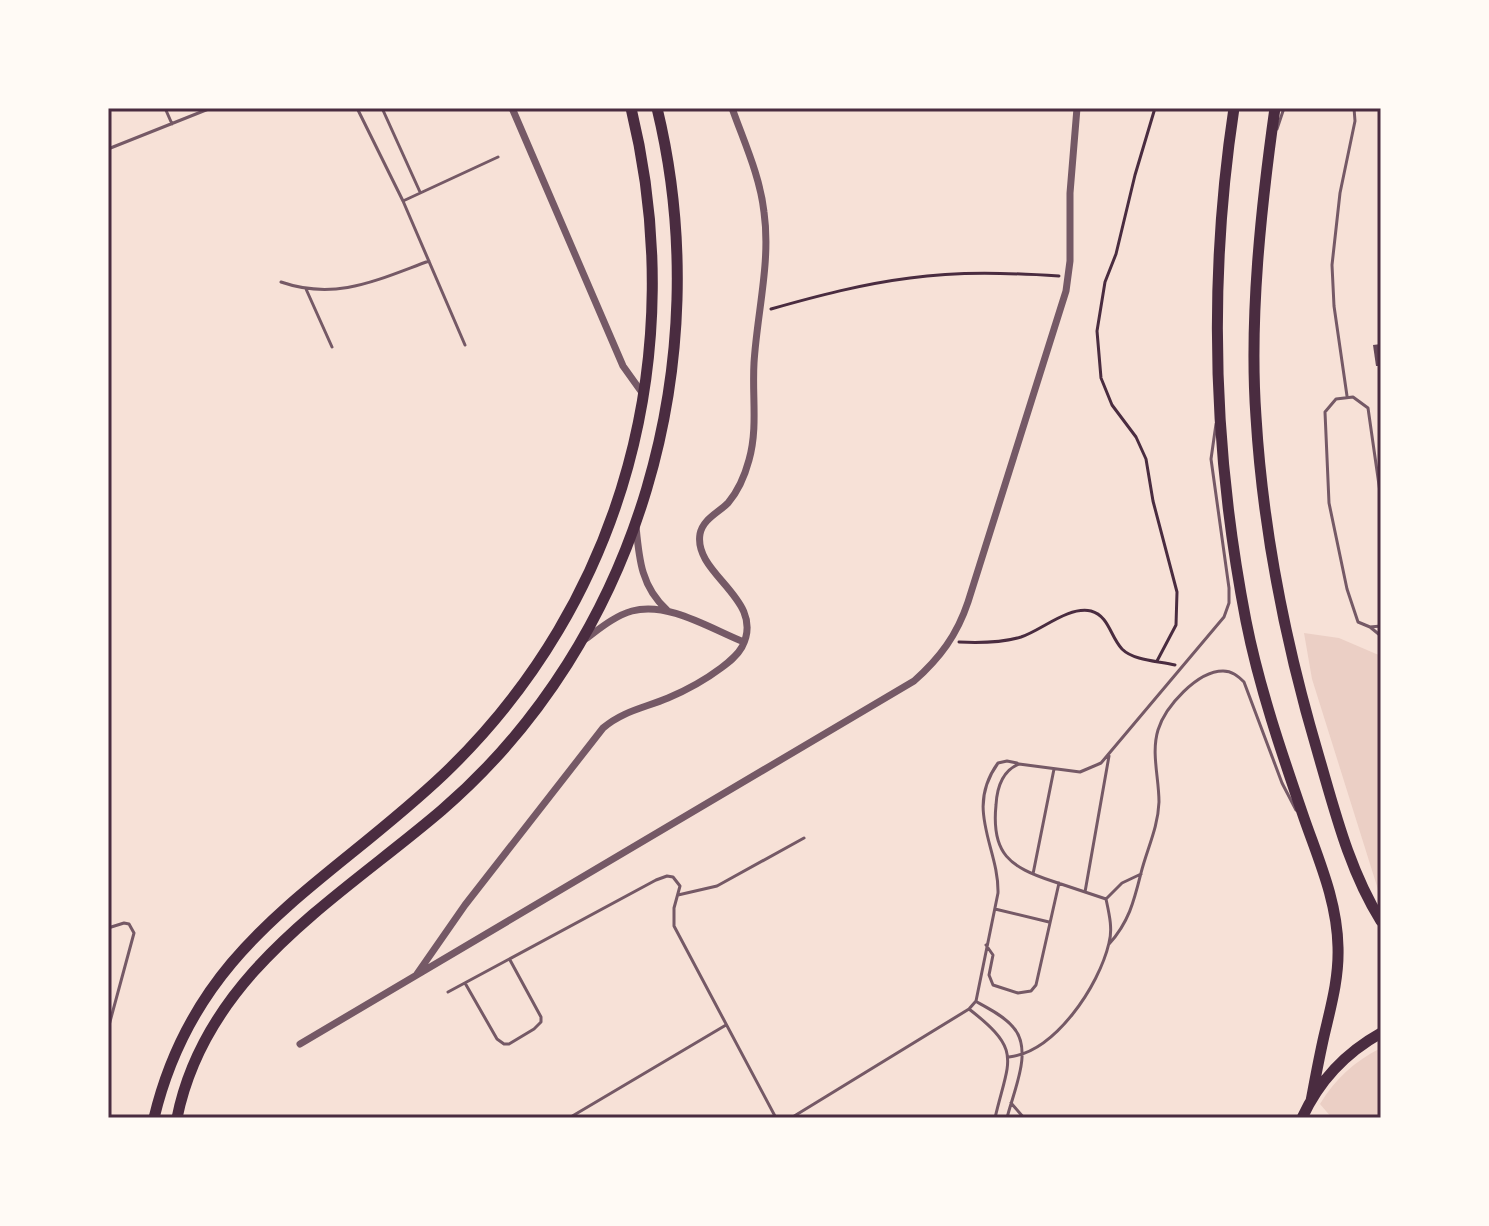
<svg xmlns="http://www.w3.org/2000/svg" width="1489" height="1226" viewBox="0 0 1489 1226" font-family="Raleway,sans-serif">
<rect width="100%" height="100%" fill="#f7e1d7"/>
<!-- green -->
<path fill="#ebcfc5" d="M1304,633L1339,638L1381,656V899L1312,679Z
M1381,1048V1118H1332L1320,1104C1335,1079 1355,1061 1381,1048Z"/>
<!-- building -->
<path fill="#644757" d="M1381,344V366H1376L1373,345Z"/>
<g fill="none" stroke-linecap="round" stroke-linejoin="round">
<!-- path -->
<path stroke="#4a2c40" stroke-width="3" d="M1155,108L1135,175L1116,254L1105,282L1097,331L1101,378L1112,405L1136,437L1146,459L1153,501L1177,592L1176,625L1157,661
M771,309C817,296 862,284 910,278C959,271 1010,273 1059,276
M959,642C980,643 1001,643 1021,637C1042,630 1068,606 1091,611C1109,616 1110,636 1122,649C1134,661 1159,661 1175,665"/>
<!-- service -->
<path stroke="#755966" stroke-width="3" d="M165,108L172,124
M357,108L403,201L465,345
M382,108L420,192
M1277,129L1284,108
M108,149L211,108
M403,201L498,157
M281,282C336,301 377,280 429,261
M306,289L332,347
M1347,396L1334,306L1332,265L1340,193L1355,121L1354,108
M1381,499L1368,408L1353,397L1336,399L1325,412L1329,503L1347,589L1358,622L1370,627L1381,626
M1370,627L1381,636
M1033,874L1054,769
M1085,892L1109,756
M678,895L717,886L804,838
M1106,899C1088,893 1070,887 1052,881C1010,867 991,854 996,805C997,787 1002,771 1019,764L1080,772L1101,763L1224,617L1229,603V588L1211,459L1216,424
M1106,899L1122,883L1141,874
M995,909L1049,922
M108,928L124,923L129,924L134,933L108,1029
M1109,944C1129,922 1134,901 1141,873C1147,849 1158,828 1159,802C1159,778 1151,753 1158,730C1165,707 1197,671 1223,671C1232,671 1238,676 1244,682L1282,783L1296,810
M986,945L993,955L989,975L993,985L1018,993L1031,991L1036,985L1059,883
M465,983L497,1039L504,1044H509L534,1029L541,1022V1017L510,960
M448,992L656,880L667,876L673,877L680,886L674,908V926L776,1118
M977,1002C989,1009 1004,1016 1013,1027C1034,1050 1013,1092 1007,1118
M969,1009C1023,1051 1009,1058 995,1118
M1009,1057C1055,1052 1099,986 1109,943C1113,929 1109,913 1106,899
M1011,1103L1024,1118
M569,1118L726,1025
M791,1118L969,1009L976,1001L998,893C999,847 964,810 998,763L1007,761L1017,763"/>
<!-- minor -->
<path stroke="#755966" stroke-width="7" d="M512,108L623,366L643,394
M636,526C639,558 641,587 667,610
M584,640C598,630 614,616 632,611C668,601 711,629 744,642
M417,974L465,905L603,728C623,711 644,708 668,698C687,690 705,680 721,668C729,662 737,656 742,647C767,599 693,575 700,534C703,519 718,513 728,503C739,490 745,475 749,460C758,428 752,396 754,363C757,313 771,262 764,212C760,176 744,142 732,108
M300,1044L914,681C940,658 957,635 968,602L1066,291L1070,261V193L1077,108"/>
<!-- primary -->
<path stroke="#4a2c40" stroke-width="11" d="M154,1118C196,942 324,888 444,774C626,600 690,350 631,108
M177,1118C206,973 338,899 442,810C640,639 718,359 657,108"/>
<!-- trunk -->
<path stroke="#4a2c40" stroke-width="11" d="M1234,108C1208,279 1213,451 1246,621C1259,687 1282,754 1304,818C1319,861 1337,901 1338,947C1339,978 1331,1006 1324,1036C1319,1058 1315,1080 1311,1101
M1275,108C1261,207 1249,318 1256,417C1263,532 1286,646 1319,757C1335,812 1350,872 1381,921
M1302,1118C1319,1081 1345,1053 1381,1033"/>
</g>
<!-- border -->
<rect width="1489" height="1226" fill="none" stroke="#fffaf5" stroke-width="220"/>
<rect x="110" y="110" width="1269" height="1006" fill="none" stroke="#4a2c40" stroke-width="3"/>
</svg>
